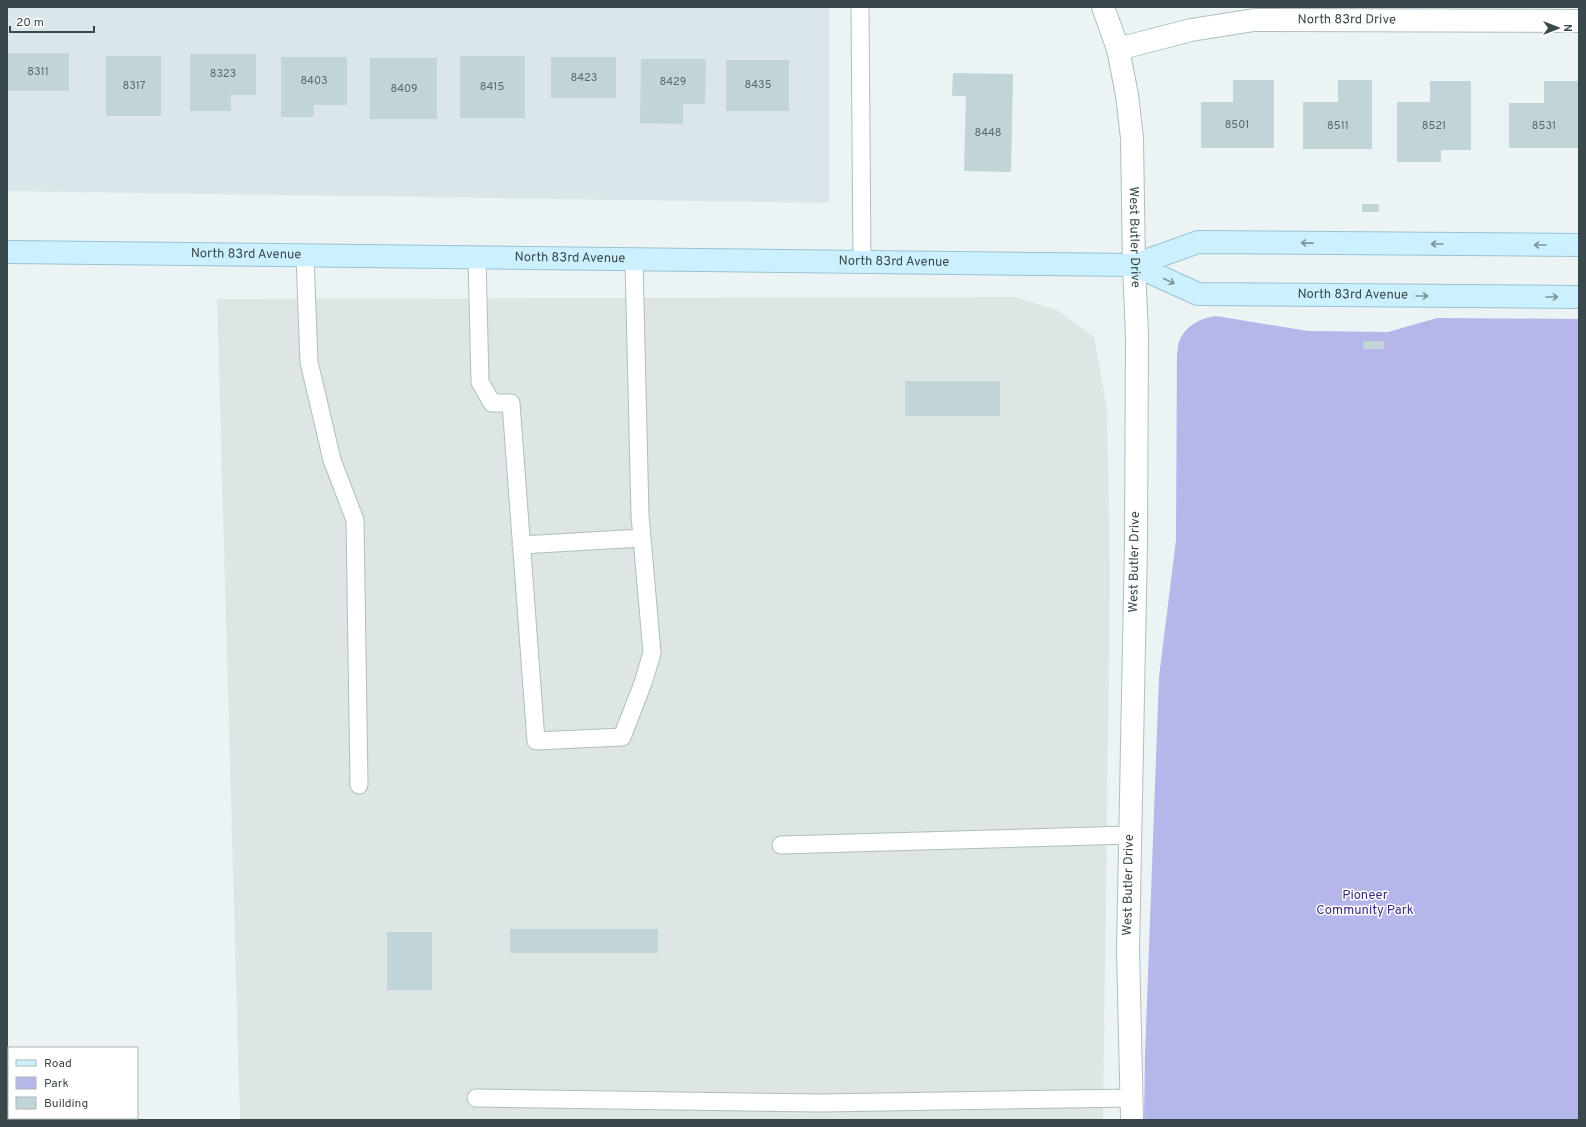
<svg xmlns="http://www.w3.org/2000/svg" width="1586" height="1127" viewBox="0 0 1586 1127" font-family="Overpass,sans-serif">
<rect width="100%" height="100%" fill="#ebf3f5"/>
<!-- residential -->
<path fill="#dae6e9" d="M7,7H829V203L7,191Z"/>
<!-- industrial -->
<path fill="#dde5e5" d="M1014,297L1057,310L1094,337L1107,408L1110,577L1103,1120H240L217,299Z"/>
<!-- green -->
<path fill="#b5b6e9" d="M1216,316L1308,331L1388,332L1437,318L1579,319V1120H1144L1145,1055L1159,677L1176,540L1177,354C1178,349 1178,343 1180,339C1188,324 1201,318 1216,316Z"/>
<!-- building -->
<path fill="#c1d4d7" d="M7,53H69V91H7Z
M190,54H256V95H231V111H190Z
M106,56H161V116H106Z
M460,56H525V118H460Z
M281,57H347V105H314V117H281Z
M551,57H616V98H551Z
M370,58H437V119H370Z
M641,59H706L705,104H683V124L640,123Z
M726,60H789V111H726Z
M953,73L1013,74L1011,172L964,171L966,96H952Z
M1233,80H1274V148H1201V102H1233Z
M1338,80H1372V149H1303V102H1338Z
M1430,81H1471V150H1441V162H1397V102H1430Z
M1544,81H1578V148H1509V103H1544Z
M1362,204H1379V212H1362Z
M1363,341H1384V349H1363Z
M905,381H1000V416H905Z
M510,929H658V953H510Z
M387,932H432V990H387Z"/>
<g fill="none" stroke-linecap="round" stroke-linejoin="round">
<defs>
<path id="service" d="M860,7L862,262
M305,256L309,362L332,460L355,520L359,785
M477,258L480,382L492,403H511L536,741L622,737L643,683L652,653L640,515L634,260
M521,545L642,538
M781,845L1130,835
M476,1098L822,1103L1132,1098"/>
<g id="minor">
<path id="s1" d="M1118,49L1191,30L1254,20L1579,21"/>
</g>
<g id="tertiary">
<path id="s2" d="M1103,7L1118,49L1127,95L1132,138L1134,265L1137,336L1136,543L1128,950L1132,1120"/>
</g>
<g id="secondary">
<path id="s3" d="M7,252L1134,265L1198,242L1579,245"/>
<path id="s4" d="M1134,265L1198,294L1579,297"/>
</g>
</defs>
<!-- service casing -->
<use href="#service" stroke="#aebec1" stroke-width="19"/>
<!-- minor casing -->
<use href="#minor" stroke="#aebec1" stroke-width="24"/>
<!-- tertiary casing -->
<use href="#tertiary" stroke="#aebec1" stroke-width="24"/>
<!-- secondary casing -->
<use href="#secondary" stroke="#99c3d2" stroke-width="24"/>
<!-- service -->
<use href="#service" stroke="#fff" stroke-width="17"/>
<!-- minor -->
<use href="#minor" stroke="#fff" stroke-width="22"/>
<!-- tertiary -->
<use href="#tertiary" stroke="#fff" stroke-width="22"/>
<!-- secondary -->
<use href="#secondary" stroke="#cdf0fe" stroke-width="22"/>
</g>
<!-- one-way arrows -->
<defs><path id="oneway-shaft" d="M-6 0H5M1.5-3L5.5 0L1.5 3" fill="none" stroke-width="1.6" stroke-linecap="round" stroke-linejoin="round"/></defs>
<g stroke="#7c949b">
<use href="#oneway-shaft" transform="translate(1307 243) rotate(-179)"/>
<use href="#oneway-shaft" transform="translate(1437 244) rotate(-180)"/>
<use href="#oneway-shaft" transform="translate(1540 245) rotate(-180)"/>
<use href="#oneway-shaft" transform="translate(1169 281) rotate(25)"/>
<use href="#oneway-shaft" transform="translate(1422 296)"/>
<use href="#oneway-shaft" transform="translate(1552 297)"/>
</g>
<g text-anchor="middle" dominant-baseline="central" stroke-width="3" stroke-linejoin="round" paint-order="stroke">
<!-- number labels -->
<g font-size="11" fill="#5b6b6d">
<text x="38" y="72">8311</text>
<text x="223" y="74">8323</text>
<text x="584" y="78">8423</text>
<text x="314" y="81">8403</text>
<text x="673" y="82">8429</text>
<text x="758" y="85">8435</text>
<text x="134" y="86">8317</text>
<text x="492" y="87">8415</text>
<text x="404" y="89">8409</text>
<text x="1237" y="125">8501</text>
<text x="1338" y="126">8511</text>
<text x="1434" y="126">8521</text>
<text x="1544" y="126">8531</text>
<text x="988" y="133">8448</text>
</g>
<!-- street labels -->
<g font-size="13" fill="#39484a" stroke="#fff">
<text stroke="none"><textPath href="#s1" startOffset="232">North 83rd Drive</textPath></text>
<text stroke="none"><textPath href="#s2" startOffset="234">West Butler Drive</textPath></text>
<text stroke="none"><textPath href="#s3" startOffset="239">North 83rd Avenue</textPath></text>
<text stroke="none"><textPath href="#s3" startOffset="563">North 83rd Avenue</textPath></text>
<text stroke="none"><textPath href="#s3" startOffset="887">North 83rd Avenue</textPath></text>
<text stroke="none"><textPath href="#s4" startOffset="225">North 83rd Avenue</textPath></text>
<text transform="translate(1135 562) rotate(-89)">West Butler Drive</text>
<text transform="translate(1129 885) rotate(-89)">West Butler Drive</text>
</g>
<!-- park labels -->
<g font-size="13" fill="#372b7d" stroke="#fff">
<text x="1365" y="896">Pioneer<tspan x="1365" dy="15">Community Park</tspan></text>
</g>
</g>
<!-- border -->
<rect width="1586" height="1127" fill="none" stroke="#39484a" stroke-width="16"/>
<!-- legend -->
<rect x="8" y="1047" width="130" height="72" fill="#ffffff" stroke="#b0b6b7"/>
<rect x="16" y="1060" width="20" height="6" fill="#cdf0fe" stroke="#b0b6b7"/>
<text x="44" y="1067" font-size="12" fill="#39484a">Road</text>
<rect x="16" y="1077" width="20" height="12" fill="#b5b6e9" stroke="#b0b6b7"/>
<text x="44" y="1087" font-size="12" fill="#39484a">Park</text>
<rect x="16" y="1097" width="20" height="12" fill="#c1d4d7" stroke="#b0b6b7"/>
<text x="44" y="1107" font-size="12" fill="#39484a">Building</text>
<!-- north arrow -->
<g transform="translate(1558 28) rotate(90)" stroke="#ffffff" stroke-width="3" paint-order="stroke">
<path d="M0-3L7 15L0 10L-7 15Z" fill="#39484a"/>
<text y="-6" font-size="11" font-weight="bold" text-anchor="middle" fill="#39484a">N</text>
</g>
<!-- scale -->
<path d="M10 26v6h84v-6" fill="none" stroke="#39484a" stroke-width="2"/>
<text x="16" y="26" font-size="12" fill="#39484a" stroke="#ffffff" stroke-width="3" paint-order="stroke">20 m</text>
</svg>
